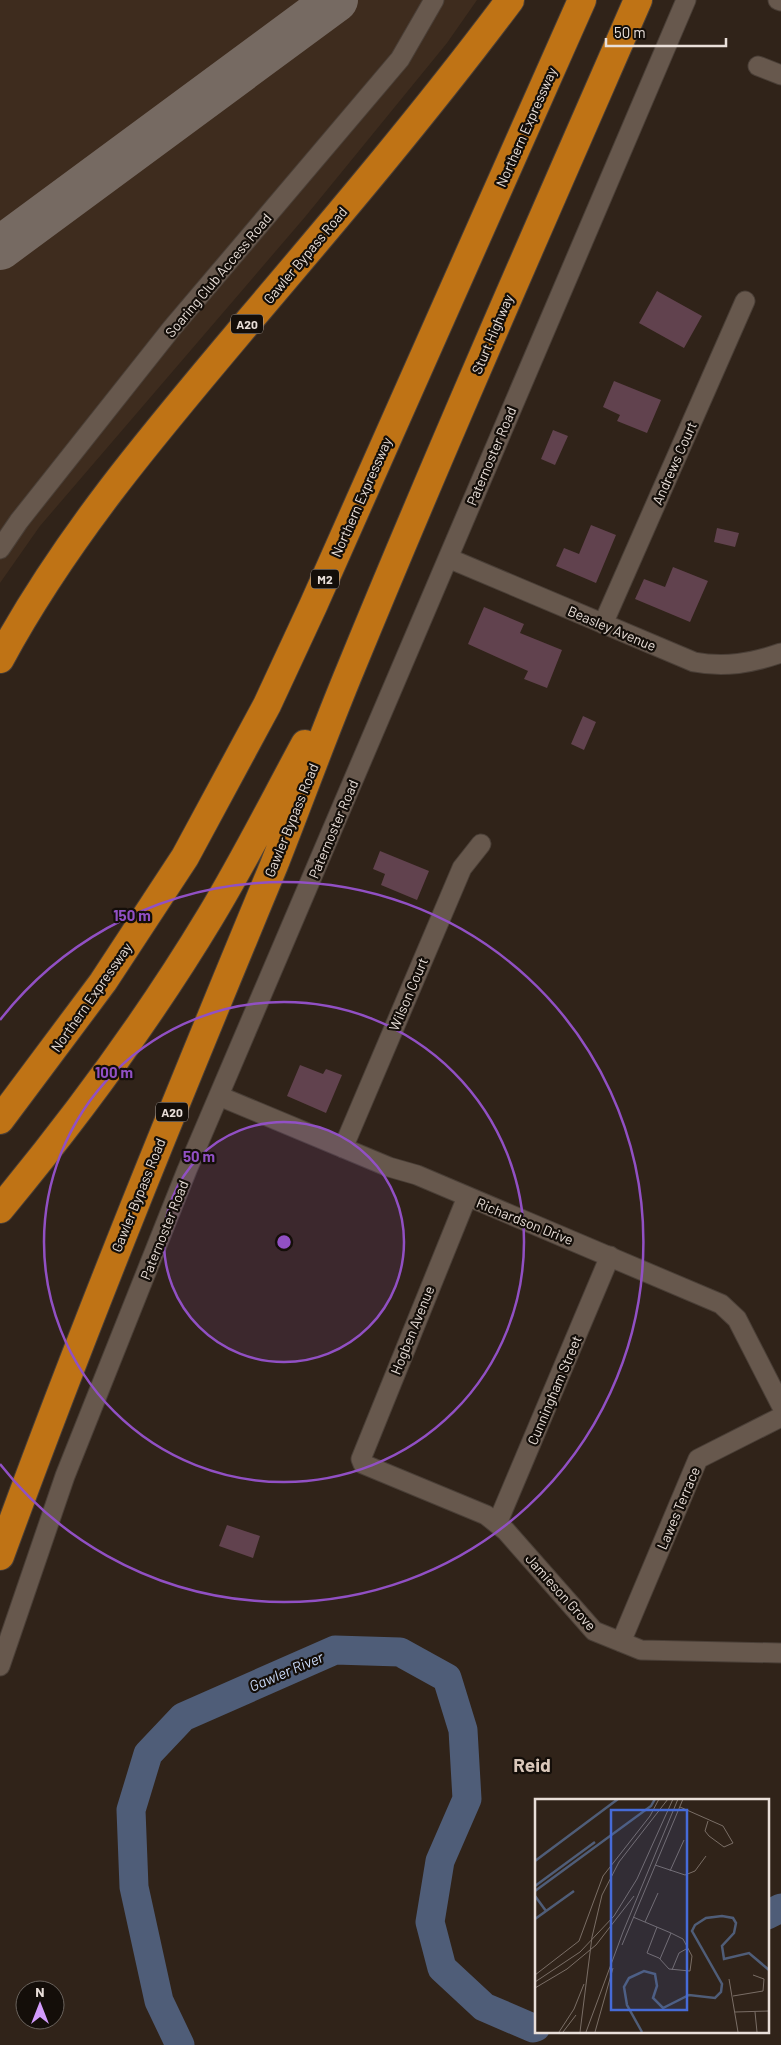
<svg xmlns="http://www.w3.org/2000/svg" width="781" height="2045" viewBox="0 0 781 2045" font-family="Barlow,sans-serif">
<rect width="100%" height="100%" fill="#302319"/>
<!-- built -->
<path fill="#3e2c1e" d="M0,0H477L447,43L305,217L40,526L0,583Z"/>
<g fill="none" stroke-linecap="round" stroke-linejoin="round">
<!-- river -->
<path stroke="#4f5d78" stroke-width="29" d="M767,1915L781,1908
M180,2045L159,2001L134,1887L131,1810L148,1754L183,1717L335,1650L400,1652L447,1678L463,1730L467,1799L440,1861L430,1922L442,1968L484,2007L533,2028L536,2027"/>
<!-- taxiway -->
<path stroke="#766a62" stroke-width="44" d="M0,248L336,0"/>
</g>
<!-- building -->
<path fill="#61424e" d="M657,291L702,316L684,348L639,323Z
M614,381L661,400L647,433L617,421L620,415L603,407Z
M553,430L568,436L555,465L541,459Z
M591,525L616,535L596,583L556,566L564,548L579,554Z
M717,528L739,533L735,547L714,542Z
M673,567L708,581L690,622L635,599L644,579L665,587Z
M484,607L524,624L520,633L562,650L547,688L524,679L528,671L468,644Z
M583,716L596,722L584,750L571,744Z
M380,851L429,871L417,900L381,885L385,874L373,869Z
M300,1065L323,1074L326,1069L342,1075L326,1113L287,1096Z
M227,1525L260,1536L253,1558L219,1546Z"/>
<g fill="none" stroke-linecap="round" stroke-linejoin="round">
<defs>
<path id="minor" d="M778,0L781,1
M758,66L781,75
M0,549L19,521L172,328L400,59L434,0
M448,558L694,662C725,668 752,663 781,653
M603,624L745,301
M219,1096L389,1167L417,1175L721,1304L737,1319L781,1405
M343,1148L462,868L481,844
M467,1197L361,1459L363,1464L486,1515L506,1531L594,1631L641,1650L781,1653
M497,1524L610,1256
M621,1642L698,1459L781,1417
M0,1666L65,1476L187,1170L686,0"/>
<path id="motorway" d="M0,659C67,535 158,429 248,322C338,216 427,111 510,0
M0,1120L103,982L185,857L267,705L313,606L582,0
M0,1209C77,1116 148,1020 210,917C244,861 274,801 305,744
M0,1556C85,1323 179,1094 274,865C300,799 324,733 351,668C443,444 541,222 638,0"/>
</defs>
<!-- minor casing -->
<use href="#minor" stroke="#4a3f37" stroke-width="21"/>
<!-- motorway casing -->
<use href="#motorway" stroke="#4a3f37" stroke-width="30"/>
<!-- minor -->
<use href="#minor" stroke="#67584d" stroke-width="19"/>
<!-- motorway -->
<use href="#motorway" stroke="#bf7315" stroke-width="28"/>
</g>
<!-- distance rings -->
<circle cx="284" cy="1242" r="120" fill="#9150c4" fill-opacity=".12"/>
<g fill="none" stroke="#9150c4" stroke-width="2.5">
<circle cx="284" cy="1242" r="120"/>
<circle cx="284" cy="1242" r="240"/>
<path d="M0 1020A360 360 0 1 1 0 1464"/>
</g>
<g text-anchor="middle" dominant-baseline="central" stroke-width="4.5" stroke-linejoin="round" paint-order="stroke">
<!-- shield labels -->
<g fill="#140e09" stroke="#a9a09b" stroke-width="1">
<rect x="231" y="314.5" width="32" height="19" rx="4"/>
<rect x="311" y="569.5" width="28" height="19" rx="4"/>
<rect x="156" y="1102.5" width="32" height="19" rx="4"/>
</g>
<g font-size="12" font-weight="bold" fill="#e9dfd9">
<text x="247" y="324">A20</text>
<text x="325" y="579">M2</text>
<text x="172" y="1112">A20</text>
</g>
<!-- street labels -->
<g font-size="14" fill="#e9dfd9" stroke="#140e09">
<text transform="translate(526 127) rotate(-66)">Northern Expressway</text>
<text transform="translate(305 255) rotate(-50)">Gawler Bypass Road</text>
<text transform="translate(218 275) rotate(-50)">Soaring Club Access Road</text>
<text transform="translate(492 334) rotate(-67)">Sturt Highway</text>
<text transform="translate(491 456) rotate(-67)">Paternoster Road</text>
<text transform="translate(674 463) rotate(-66)">Andrews Court</text>
<text transform="translate(361 497) rotate(-66)">Northern Expressway</text>
<text transform="translate(612 628) rotate(23)">Beasley Avenue</text>
<text transform="translate(291 820) rotate(-68)">Gawler Bypass Road</text>
<text transform="translate(333 829) rotate(-67)">Paternoster Road</text>
<text transform="translate(408 994) rotate(-67)">Wilson Court</text>
<text transform="translate(91 997) rotate(-55)">Northern Expressway</text>
<text transform="translate(138 1195) rotate(-68)">Gawler Bypass Road</text>
<text transform="translate(525 1221) rotate(22)">Richardson Drive</text>
<text transform="translate(164 1230) rotate(-68)">Paternoster Road</text>
<text transform="translate(412 1330) rotate(-68)">Hogben Avenue</text>
<text transform="translate(554 1390) rotate(-67)">Cunningham Street</text>
<text transform="translate(678 1508) rotate(-67)">Lawes Terrace</text>
<text transform="translate(561 1592) rotate(48)">Jamieson Grove</text>
</g>
<!-- water labels -->
<g font-size="15" font-style="italic" fill="#cadaf9" stroke="#140e09">
<text transform="translate(286 1671) rotate(-23)">Gawler River</text>
</g>
<!-- district labels -->
<g font-size="19" font-weight="bold" fill="#dac8bb" stroke="#140e09">
<text x="532" y="1764">Reid</text>
</g>
</g>
<!-- overview -->
<g transform="translate(535 1799)">
<rect width="234" height="234" fill="#302319"/>
<path fill="none" stroke="#4f5d78" stroke-width="2.5" d="M0,62L83,0M0,87L60,43M0,92L116,7L120,0M0,97L11,112M0,120L39,92M107,233L92,206L89,188L94,179L109,172L120,175L122,187L118,199L128,209L154,196L180,199L186,193L187,185L157,132L160,126L171,119L187,117L198,119L201,124L199,134L187,147L189,160L214,154L234,171"/>
<path fill="none" stroke="#7a6e66" stroke-width="1" d="M145,8L188,27L198,44L189,48L174,37L170,32L173,22M120,66L150,76L160,72L171,57M135,72L149,41M98,118L136,134L148,140L157,157L155,172L134,170L124,159L112,154L122,128M110,123L123,94M87,146L148,0M125,160L136,134M137,171L144,154L153,149M0,176L44,142L68,77L115,17L124,0M194,180L203,233M0,183L45,153L79,117L102,80L138,0M0,189L32,170L61,146L99,97M198,197L228,192L229,180L218,176M200,213L234,212M220,213L222,233M24,233L39,210L49,185M28,233L41,216M45,233L57,138L67,96L84,63L133,0M51,233L88,133L143,0M60,233L78,169"/>
<path fill="#466bd8" fill-opacity="0.15" stroke="#466bd8" stroke-width="2.5" d="M76,11H152V211H76Z"/>
<rect width="234" height="234" fill="none" stroke="#e9dfd9" stroke-width="2.5"/>
</g>
<circle cx="284" cy="1242" r="8" fill="#9150c4" stroke="#140e09" stroke-width="2.5"/>
<g font-size="15" text-anchor="middle" font-weight="bold" fill="#9150c4" stroke="#140e09" stroke-width="4.5" stroke-linejoin="round" paint-order="stroke">
<text x="132" y="921">150 m</text>
<text x="114" y="1078">100 m</text>
<text x="199" y="1162">50 m</text>
</g>
<!-- north arrow -->
<g transform="translate(40 2005)"><circle r="24" fill="#140e09" stroke="#69625c"/>
<path d="M0-4L9 19L0 12L-9 19Z" fill="#d39cfc"/>
<text y="-8" font-size="14" font-weight="bold" text-anchor="middle" fill="#e9dfd9">N</text>
</g>
<!-- scale -->
<path d="M606 38v8h120v-8" fill="none" stroke="#e9dfd9" stroke-width="2.5"/>
<text x="614" y="38" font-size="15" fill="#e9dfd9" stroke="#140e09" stroke-width="4" paint-order="stroke">50 m</text>
</svg>
